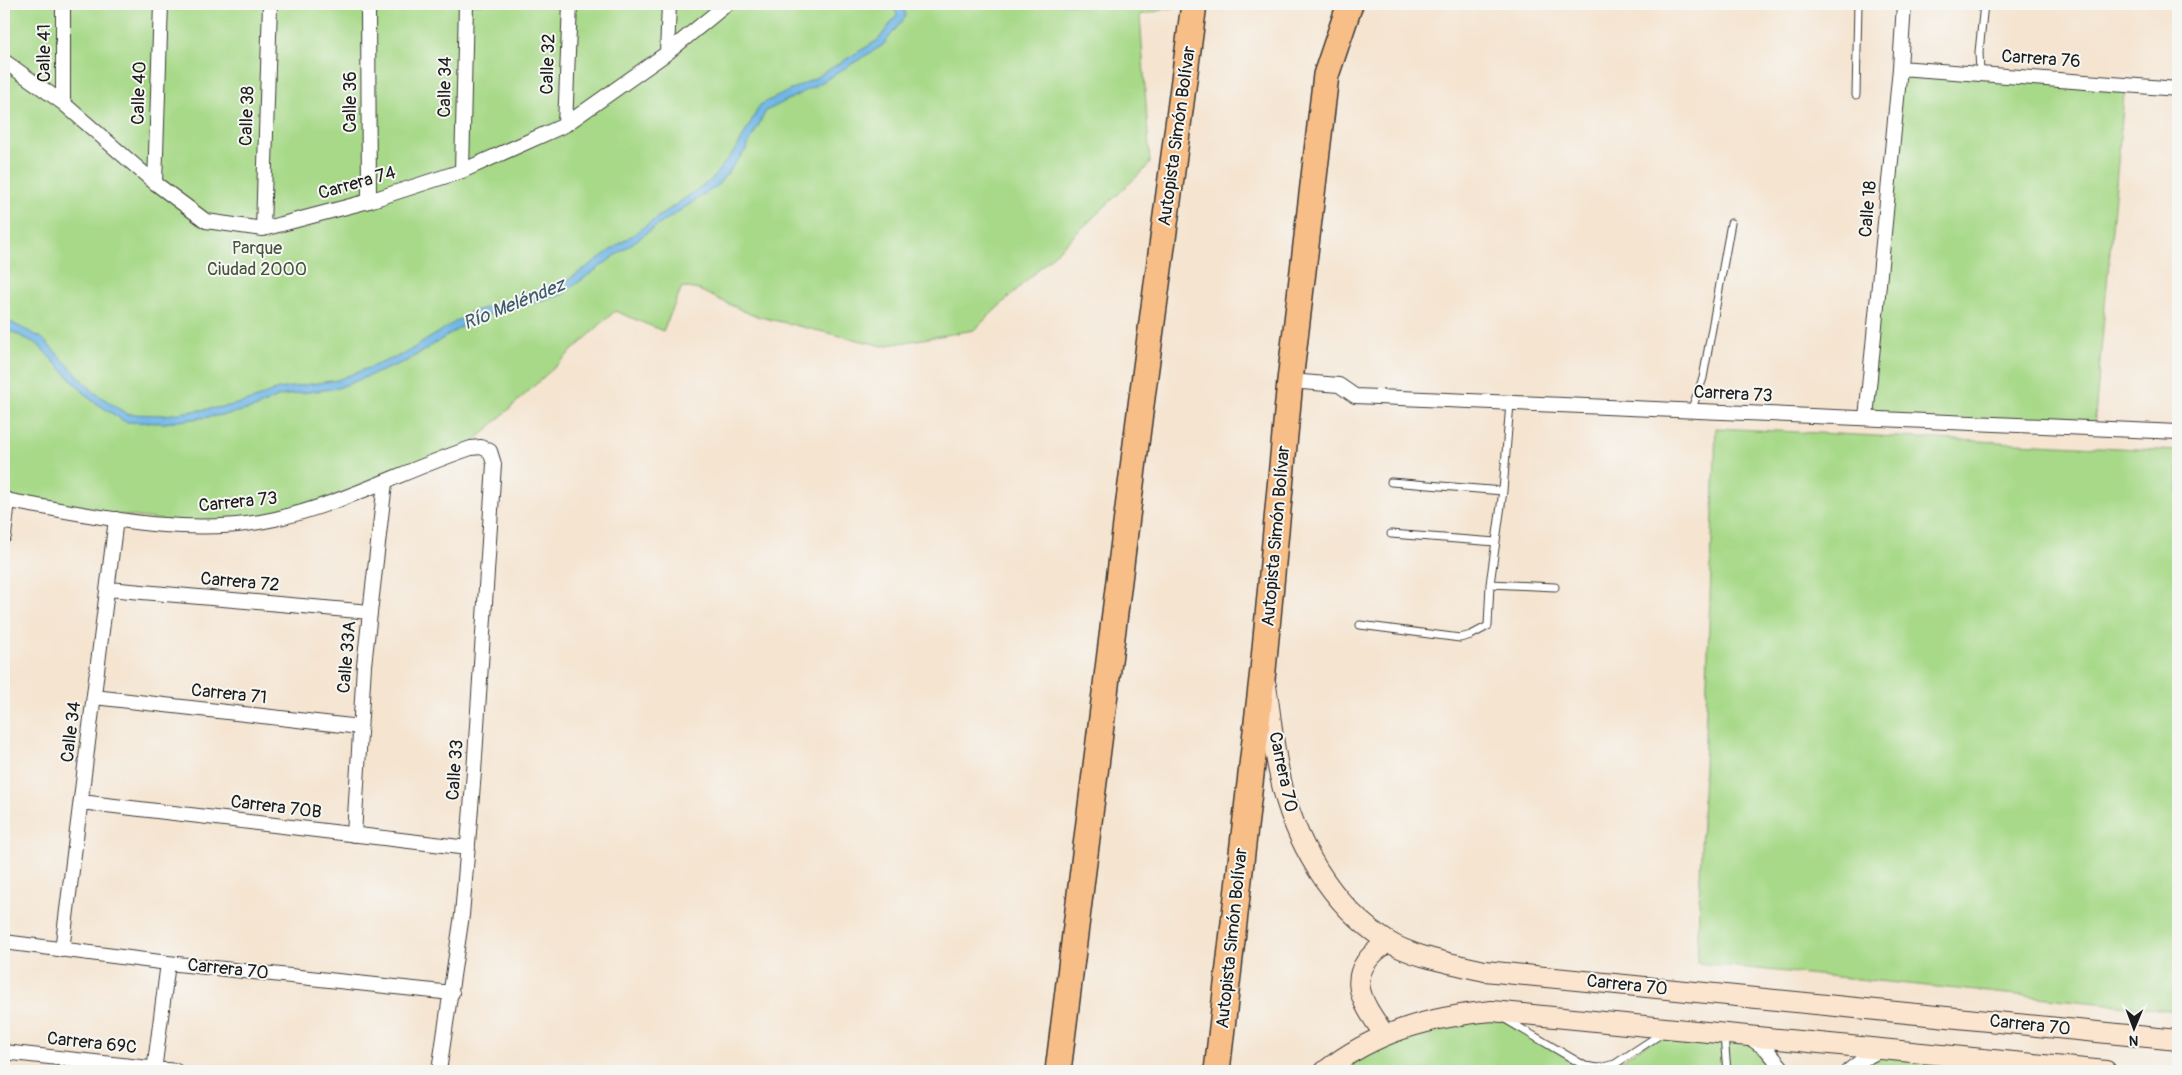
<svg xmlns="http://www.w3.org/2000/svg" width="2182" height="1075" viewBox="0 0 2182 1075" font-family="Pangolin,sans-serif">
<rect width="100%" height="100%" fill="#f6f6f2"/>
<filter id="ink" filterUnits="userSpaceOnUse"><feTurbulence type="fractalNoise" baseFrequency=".02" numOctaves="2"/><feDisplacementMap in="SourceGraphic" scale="10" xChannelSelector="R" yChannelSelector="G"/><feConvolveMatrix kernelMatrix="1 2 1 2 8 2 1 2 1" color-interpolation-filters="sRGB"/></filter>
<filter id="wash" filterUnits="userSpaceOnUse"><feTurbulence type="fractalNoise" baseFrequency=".0096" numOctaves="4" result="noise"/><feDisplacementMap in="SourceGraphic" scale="20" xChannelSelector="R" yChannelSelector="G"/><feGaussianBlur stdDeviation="1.12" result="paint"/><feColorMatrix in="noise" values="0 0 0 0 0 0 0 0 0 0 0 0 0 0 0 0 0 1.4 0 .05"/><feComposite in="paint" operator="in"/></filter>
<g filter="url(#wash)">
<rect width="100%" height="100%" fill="#f5e4d0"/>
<!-- green -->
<path fill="#a7d988" stroke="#627a52" d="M4,4H1190L1140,15L1150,164L974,330L883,346L752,315L699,290L682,287L663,331L615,311L466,449L296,514L208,526L4,500Z
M1900,68L2125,84L2094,428L1866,418Z
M1716,428L2178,451V1011L1697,963Z
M1492,1011L1585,1066L1615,1064L1656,1038L1748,1036L1785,1071H1325L1342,1058Z
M1883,1049L2106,1071H1848Z"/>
<!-- water -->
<path fill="#6eb6e6" stroke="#456981" d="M893,4H902L906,16L883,45L819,84L766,111L745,151L717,186L648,232L561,295L474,319L407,361L338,388L280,396L255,408L230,414L165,423L125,422L90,399L37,344L4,328V319L42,338L95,393L127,414L165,415L229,406L252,400L278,389L337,380L404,354L471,312L558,287L711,180L738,146L760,105L815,78L878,40L897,15Z"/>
</g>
<g filter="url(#ink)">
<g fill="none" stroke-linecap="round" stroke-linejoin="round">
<defs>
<path id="lane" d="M1980,73L1979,52L1984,4
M1856,95L1858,4
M1691,411L1703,378L1731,223
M1391,482L1503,491
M1391,534L1496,542
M1490,584L1555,587
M1360,625L1460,638L1471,635L1488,626L1490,584L1503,491L1510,403
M1505,1019L1585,1066L1599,1068L1615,1064L1664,1032
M1724,1036L1727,1071"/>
<path id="street" d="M368,4L369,201
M667,53L669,4
M4,61L63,103L155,183L206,221L263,229L369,201L462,171L565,125L667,53L727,4
M1900,68L2178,89
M63,103V4
M565,125L570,4
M462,171L466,4
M155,183L161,4
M263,229L270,4
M1290,381L1339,385L1355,396L2178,432
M1866,418L1900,68L1904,4
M4,500C92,515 186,539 275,519C343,504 405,470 471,448L481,447L490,451L494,464L474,772L462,915L439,1071
M4,536L8,500
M108,589L370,612
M94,697L360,727
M81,802L468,848
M354,835L364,665L385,483
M4,942L168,963L452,993
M62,950L116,519
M1750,1038L1766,1049L1785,1071
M4,1052L176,1071
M154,1071L168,963
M1848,1071L1865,1058L1883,1049"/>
<path id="secondary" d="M1266,686C1271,716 1273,747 1280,776C1293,839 1331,906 1387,941C1412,957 1455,964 1485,971L2178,1040
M1385,1035C1359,999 1342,972 1388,942
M1325,1071C1374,1032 1430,1017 1492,1011L2106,1071"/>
<path id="highway" d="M1058,1071L1138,428L1194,4
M1217,1071L1263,670L1290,381L1326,75L1350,4"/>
</defs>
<!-- lane casing -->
<use href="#lane" stroke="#3d3a37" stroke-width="9"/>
<!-- street casing -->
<use href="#street" stroke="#3d3a37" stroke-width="16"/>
<!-- secondary casing -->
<use href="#secondary" stroke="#3d3a37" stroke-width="22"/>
<!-- highway casing -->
<use href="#highway" stroke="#3d3a37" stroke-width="28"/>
<!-- lane -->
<use href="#lane" stroke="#fff" stroke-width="7"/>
<!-- street -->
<use href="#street" stroke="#fff" stroke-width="14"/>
<!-- secondary -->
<use href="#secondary" stroke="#fce5cf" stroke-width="20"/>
<!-- highway -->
<use href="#highway" stroke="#f7be88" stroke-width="25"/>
</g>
</g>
<g text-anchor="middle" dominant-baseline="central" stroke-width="4" stroke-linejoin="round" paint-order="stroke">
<!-- street labels -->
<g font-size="18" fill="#1c1c1c" stroke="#f6f6f2">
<text transform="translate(44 53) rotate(-90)">Calle 41</text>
<text transform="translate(2041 59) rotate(4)">Carrera 76</text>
<text transform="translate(548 64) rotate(-88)">Calle 32</text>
<text transform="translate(445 87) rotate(-89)">Calle 34</text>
<text transform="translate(139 93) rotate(-88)">Calle 40</text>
<text transform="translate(350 102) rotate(-90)">Calle 36</text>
<text transform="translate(247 116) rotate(-88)">Calle 38</text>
<text transform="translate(1177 136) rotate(-82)">Autopista Simón Bolívar</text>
<text transform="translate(357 183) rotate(-16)">Carrera 74</text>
<text transform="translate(1868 209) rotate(-85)">Calle 18</text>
<text transform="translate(1733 394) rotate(3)">Carrera 73</text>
<text transform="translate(238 502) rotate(-6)">Carrera 73</text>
<text transform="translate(1276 536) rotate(-85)">Autopista Simón Bolívar</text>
<text transform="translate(240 582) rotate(5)">Carrera 72</text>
<text transform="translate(347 657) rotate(-85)">Calle 33A</text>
<text transform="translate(229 694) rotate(6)">Carrera 71</text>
<text transform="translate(71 732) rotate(-83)">Calle 34</text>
<text transform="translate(455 770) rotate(-86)">Calle 33</text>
<text transform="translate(1283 772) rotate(78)">Carrera 70</text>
<text transform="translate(276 807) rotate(7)">Carrera 70B</text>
<text transform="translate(1232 938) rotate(-84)">Autopista Simón Bolívar</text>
<text transform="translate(228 969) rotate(6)">Carrera 70</text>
<text transform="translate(1627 985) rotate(6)">Carrera 70</text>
<text transform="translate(2030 1025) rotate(6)">Carrera 70</text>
<text transform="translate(92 1043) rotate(6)">Carrera 69C</text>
</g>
<!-- park labels -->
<g font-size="18" fill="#46553c" stroke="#f6f6f2">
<text x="257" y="248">Parque<tspan x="257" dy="21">Ciudad 2000</tspan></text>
</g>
<!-- water labels -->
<g font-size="19" font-style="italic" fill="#3d5a6d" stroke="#f6f6f2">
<text transform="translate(514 304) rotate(-22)">Río Meléndez</text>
</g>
</g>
<!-- margin -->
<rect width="2182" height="1075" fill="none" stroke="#f6f6f2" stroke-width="20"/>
<!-- north arrow -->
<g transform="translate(2134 1028) rotate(181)" stroke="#f6f6f2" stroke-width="4" paint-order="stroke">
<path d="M0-4L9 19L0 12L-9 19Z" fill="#1c1c1c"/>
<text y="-8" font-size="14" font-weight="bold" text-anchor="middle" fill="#1c1c1c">N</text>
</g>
</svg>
